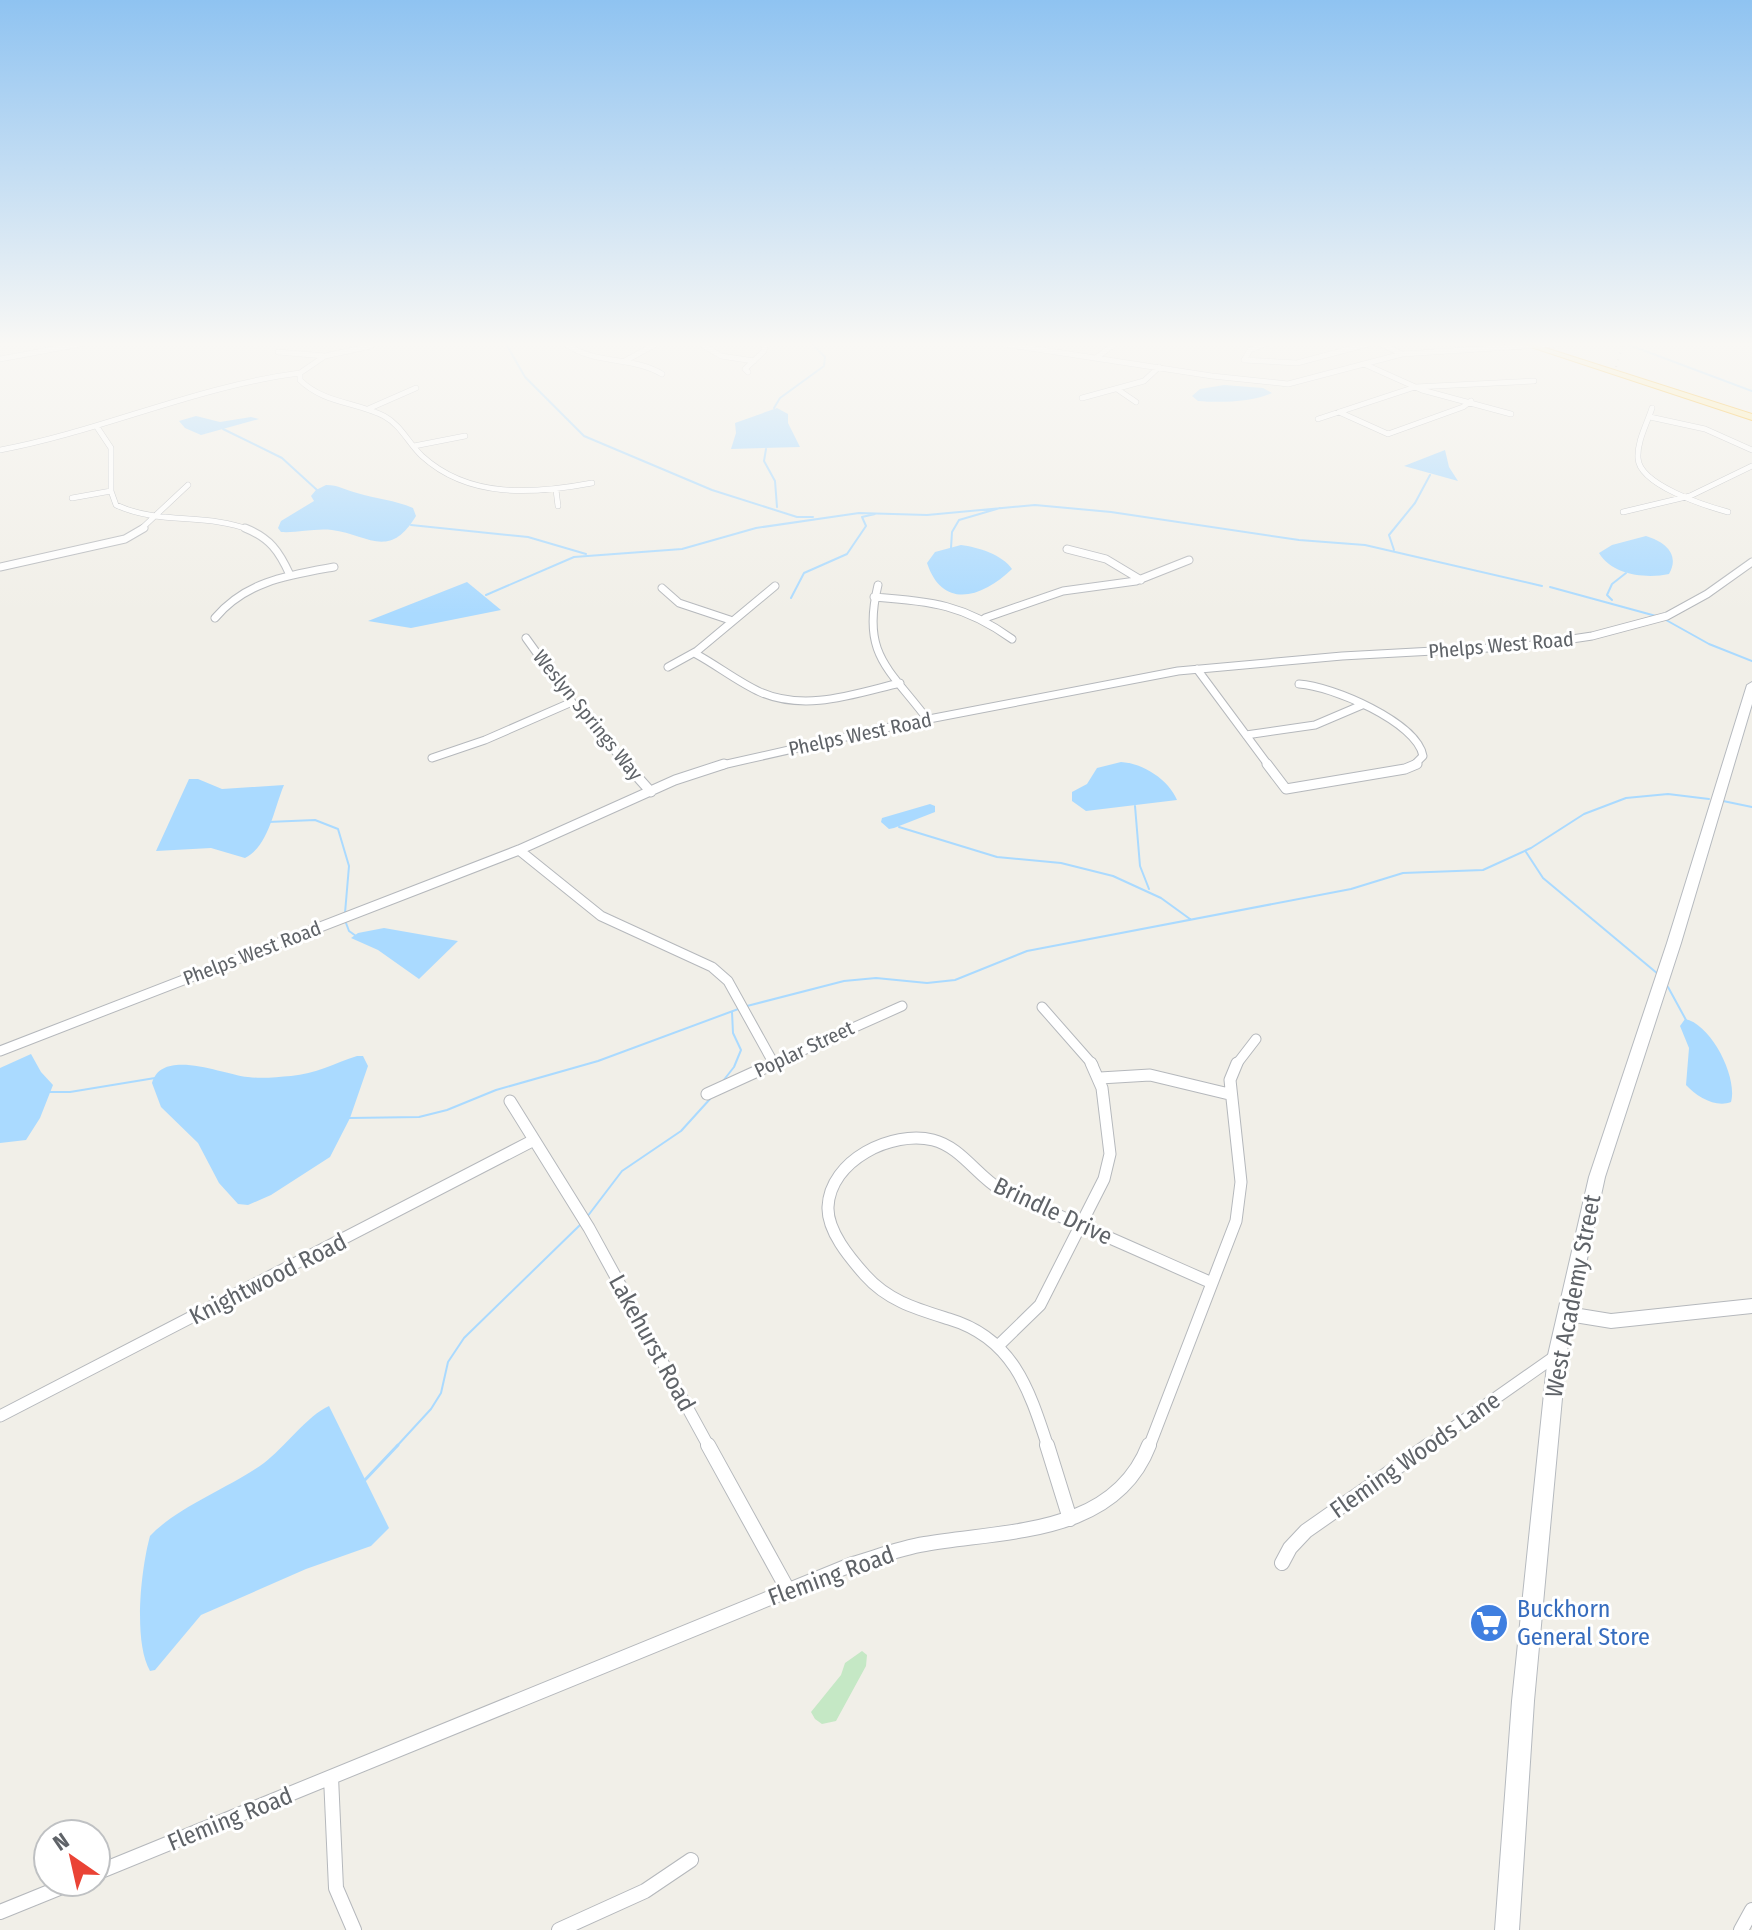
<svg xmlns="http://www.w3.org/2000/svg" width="1752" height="1930" viewBox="0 0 1752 1930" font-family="'Fira Sans Condensed',sans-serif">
<rect width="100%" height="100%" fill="#f1efe8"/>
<!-- green -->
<path fill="#c5e8c5" d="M862,1651L867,1655L866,1666L836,1721L822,1724L815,1719L811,1712L841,1675L845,1663Z"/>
<!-- water -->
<path fill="#aadaff" d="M1224,385L1263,388L1272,393C1252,402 1220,403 1198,401L1192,396L1200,389Z
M777,408L788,414V423L800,447L731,449L736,433L735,423Z
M196,416L220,422L251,417L259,419L201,435L185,428L179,421Z
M1445,450L1449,467L1458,481L1404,466Z
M326,485C339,485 345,490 357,493C376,499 395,500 413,508L416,516C389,561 367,534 332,530C315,528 298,533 281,532L278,528L281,521L314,501L311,496L316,490Z
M1646,536C1666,542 1680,555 1669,574C1646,579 1612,575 1599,553L1612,545Z
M961,545C978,547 1003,555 1012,569C983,597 943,611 927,563L935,552Z
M467,582L501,610L411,628L368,621Z
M1121,762C1143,763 1169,780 1177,800L1086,811L1072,801V792L1087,784L1097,768Z
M189,779H198L222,789L284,785C274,808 269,846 245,858L211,848L156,851Z
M930,804L935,806V812L894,828L889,829L881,822L882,818Z
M384,928L458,941L419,979L378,950L351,938L358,933Z
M1685,1019C1711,1024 1738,1077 1731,1102C1716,1108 1697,1097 1686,1085L1689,1048L1680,1026Z
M31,1054L41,1072L53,1085L40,1118L26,1140L0,1143V1068Z
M357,1056H363L368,1066L350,1118L330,1157L271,1195L248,1205L238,1204L219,1183L198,1143L161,1107L152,1083C162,1047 224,1075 248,1077C262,1079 277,1077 291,1076C315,1074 335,1063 357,1056Z
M329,1406L389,1528L371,1546L306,1569L201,1615L155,1670L150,1671C133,1641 141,1569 150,1536C177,1507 231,1487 264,1463C284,1448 308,1415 329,1406Z"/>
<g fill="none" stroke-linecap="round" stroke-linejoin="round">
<!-- stream-far1 -->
<path stroke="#aadaff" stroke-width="2" d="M506,344L525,377L584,436L712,490L797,517H813
M1629,345L1752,391
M774,408L780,398L824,366L825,357L812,344
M223,429L282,458L317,490
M766,449L764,461L775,481L777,507
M411,525L528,537L586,554
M951,548L952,532L959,520L1000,508
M1394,550L1389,535L1415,503L1430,475
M1550,587L1656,616
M486,595L574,557L682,549L756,528L859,513L927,515L1035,505L1111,512L1299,540L1365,545L1542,586
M791,598L804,573L847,554L866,526L862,517L875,514
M1612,600L1607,595L1612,584L1626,573
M1666,620L1709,644L1752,661
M1723,801L1752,807
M1135,806L1140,866L1149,889
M268,822L315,820L338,829L349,866L345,913
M899,827L997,857L1061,863L1113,876L1161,898L1190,919
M1526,852L1543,878L1658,974
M346,923L349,931L356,936
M1668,987L1686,1020
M747,1006L844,981L876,978L927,983L955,980L1027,951L1351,889L1403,873L1483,870L1531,848L1584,814L1626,798L1668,794L1709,799
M723,1081L734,1067L741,1050L733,1033L732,1012
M48,1092H70L155,1078
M349,1118L419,1117L447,1110L496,1090L598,1061L741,1008
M587,1217L622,1171L681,1131L710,1099
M396,1447L431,1409L441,1393L448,1362L464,1338L580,1225"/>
<!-- stream -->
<path stroke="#aadaff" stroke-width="3" d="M363,1482L398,1445"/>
<defs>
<path id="minor-far4" d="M566,344C595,365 632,356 662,374
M701,344L721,356L754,361
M1004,344L1212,376L1288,384L1402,354L1557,344
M1265,344L1250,350L1244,360L1297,363L1368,344
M1381,344L1402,354
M371,346L325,356L300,373V380C323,403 356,402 384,416C401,425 409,444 422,456C469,499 534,494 592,483
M278,352L325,356
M1097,357L1115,344
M0,359L81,344
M623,362L656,344
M1364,364L1422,390L1511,414
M748,372L745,369L764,351L765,344
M1117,389L1136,402
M1082,398L1144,381L1159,367
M1652,408C1647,424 1637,441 1638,458C1639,485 1706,506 1728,512
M368,409L416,388
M1339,412L1388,434L1463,407L1471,401
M1650,417L1705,429L1752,450
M1318,419L1415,387L1534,381
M97,427L111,448V491L116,505C159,525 207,513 250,530
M414,446L465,436
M0,450C102,431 197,386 300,373
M556,490L558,506
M72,498L111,491
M1623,512L1690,496L1752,466
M140,530L188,485"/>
<path id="minor-far3" d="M245,528C270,538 279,551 290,575
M1067,549L1106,559L1141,580
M0,567L125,539L144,528
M878,585C861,655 889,668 928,720
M662,588L679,603L730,620
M874,597C931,601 965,605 1012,639
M215,618C246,581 289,575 334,567
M985,618L1063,591L1136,581L1189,560
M526,638L572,702L628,766
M696,654C718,666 738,682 760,692C806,712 854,694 900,683
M668,667L697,651L775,586
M1197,669L1269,766
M1299,684C1332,686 1417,722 1423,756L1413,766
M1246,735L1315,725L1362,705
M432,758L485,740L572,702
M718,766L903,724L1178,671L1342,656L1525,646L1592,636L1667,616L1707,594L1752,562"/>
<path id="minor-far2" d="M626,764L651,792
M1267,764L1286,789L1405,769L1417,764
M519,850L601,916L712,967L728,981L774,1064
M1042,1007L1093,1065
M0,1051L519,850L675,780L724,764
M770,1065L902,1006
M1236,1065L1256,1039"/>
<path id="minor-far1" d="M1100,1078L1150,1075L1229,1094
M707,1094L775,1063
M510,1101L589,1228L709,1447
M999,1345L1040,1305L1104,1179L1110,1154L1102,1088L1091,1063
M0,1416L534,1140
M1048,1447C1029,1389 1013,1338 949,1319C917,1309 888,1301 865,1275C850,1258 827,1231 828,1207C830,1160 892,1130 933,1140C961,1147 977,1176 1001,1190C1024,1202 1050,1211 1073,1222C1120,1242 1166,1263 1212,1283
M1149,1447L1236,1221L1241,1182L1230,1080L1237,1063
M1426,1447L1557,1355"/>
<path id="minor" d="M708,1445L788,1590
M1047,1445L1070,1519
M1282,1563L1290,1548L1306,1531L1429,1445
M331,1777L336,1888L354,1930
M96,1873L853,1564C877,1557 900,1548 925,1544C1005,1530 1114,1536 1149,1445
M0,1912L74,1882
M559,1930L645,1891L691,1860
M1741,1930L1752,1910"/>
<path id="tertiary" d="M1752,1299V1313L1611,1328L1568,1321L1563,1319L1560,1314L1563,1309L1568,1307L1611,1314Z"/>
<path id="secondary" d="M1752,682V704L1681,943L1605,1177L1566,1355L1534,1701L1519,1930H1495L1512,1701L1548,1355L1589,1177L1667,943L1747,685Z"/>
<path id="trunk" d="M1522,344H1533L1752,414V420Z"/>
</defs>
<!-- minor-far4 casing -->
<use href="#minor-far4" stroke="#b5b8bc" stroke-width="6"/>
<!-- minor-far3 casing -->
<use href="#minor-far3" stroke="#b5b8bc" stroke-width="9"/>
<!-- minor-far2 casing -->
<use href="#minor-far2" stroke="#b5b8bc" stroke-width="11"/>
<!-- minor-far1 casing -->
<use href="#minor-far1" stroke="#b5b8bc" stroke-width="13"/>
<!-- minor casing -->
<use href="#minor" stroke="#b5b8bc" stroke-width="16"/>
<!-- tertiary casing -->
<use href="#tertiary" stroke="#b5b8bc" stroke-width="2"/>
<!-- secondary casing -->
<use href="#secondary" stroke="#b6babf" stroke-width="2"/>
<!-- trunk casing -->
<use href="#trunk" stroke="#f9ab00" stroke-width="2"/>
<!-- minor-far4 -->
<use href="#minor-far4" stroke="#fff" stroke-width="5"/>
<!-- minor-far3 -->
<use href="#minor-far3" stroke="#fff" stroke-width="7"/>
<!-- minor-far2 -->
<use href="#minor-far2" stroke="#fff" stroke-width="9"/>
<!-- minor-far1 -->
<use href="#minor-far1" stroke="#fff" stroke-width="11"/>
<!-- minor -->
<use href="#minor" stroke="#fff" stroke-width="14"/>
<!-- tertiary -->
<use href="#tertiary" fill="#fff" fill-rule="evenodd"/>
<!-- secondary -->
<use href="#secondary" fill="#fff" fill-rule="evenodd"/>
<!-- trunk -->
<use href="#trunk" fill="#feeaa1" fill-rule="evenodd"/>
<!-- rail -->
<path stroke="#b6b7b8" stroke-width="2" stroke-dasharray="1 6" stroke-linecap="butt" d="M1616,367L1623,344"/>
</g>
<!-- sky -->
<linearGradient id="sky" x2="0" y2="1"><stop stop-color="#8fc3f1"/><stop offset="0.56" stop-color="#f9f8f5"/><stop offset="1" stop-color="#f9f8f5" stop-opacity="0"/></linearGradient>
<rect width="1752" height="614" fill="url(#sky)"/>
<!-- icons -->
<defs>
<symbol id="supermarket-disc" viewBox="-11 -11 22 22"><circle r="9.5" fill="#3f7fe0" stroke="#fff"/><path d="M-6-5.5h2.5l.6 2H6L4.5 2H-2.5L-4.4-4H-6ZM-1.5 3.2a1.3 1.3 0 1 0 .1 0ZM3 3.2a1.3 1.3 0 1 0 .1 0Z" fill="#fff"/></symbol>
</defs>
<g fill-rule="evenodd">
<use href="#supermarket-disc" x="1467" y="1601" width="44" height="44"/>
</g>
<g text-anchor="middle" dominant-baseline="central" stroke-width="6" stroke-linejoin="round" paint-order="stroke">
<!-- street labels -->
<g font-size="20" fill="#5f6368" stroke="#fff">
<text transform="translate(1501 645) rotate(-5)">Phelps West Road</text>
<text transform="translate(588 715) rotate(51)">Weslyn Springs Way</text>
<text transform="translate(860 734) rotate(-12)">Phelps West Road</text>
<text transform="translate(252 953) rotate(-21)">Phelps West Road</text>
<text transform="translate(804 1049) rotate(-25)">Poplar Street</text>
</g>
<!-- near-street labels -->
<g font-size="24" fill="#5f6368" stroke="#fff">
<text transform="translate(1053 1211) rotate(25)">Brindle Drive</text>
<text transform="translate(268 1279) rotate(-27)">Knightwood Road</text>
<text transform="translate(1573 1296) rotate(-79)">West Academy Street</text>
<text transform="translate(652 1343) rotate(61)">Lakehurst Road</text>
<text transform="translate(1415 1455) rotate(-35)">Fleming Woods Lane</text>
<text transform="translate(831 1576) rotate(-20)">Fleming Road</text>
<text transform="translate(230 1819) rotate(-22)">Fleming Road</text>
</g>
<!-- near-shop labels -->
<g font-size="24" fill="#366cbe" stroke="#fff" text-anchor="start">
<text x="1517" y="1609">Buckhorn<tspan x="1517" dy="28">General Store</tspan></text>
</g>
</g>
<!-- north arrow -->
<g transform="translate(72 1858) rotate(326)"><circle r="38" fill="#ffffff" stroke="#bfc1c3" stroke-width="2"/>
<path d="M0-6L14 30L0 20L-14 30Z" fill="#ea4335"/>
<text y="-12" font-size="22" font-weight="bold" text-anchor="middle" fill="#5f6368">N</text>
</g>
</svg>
